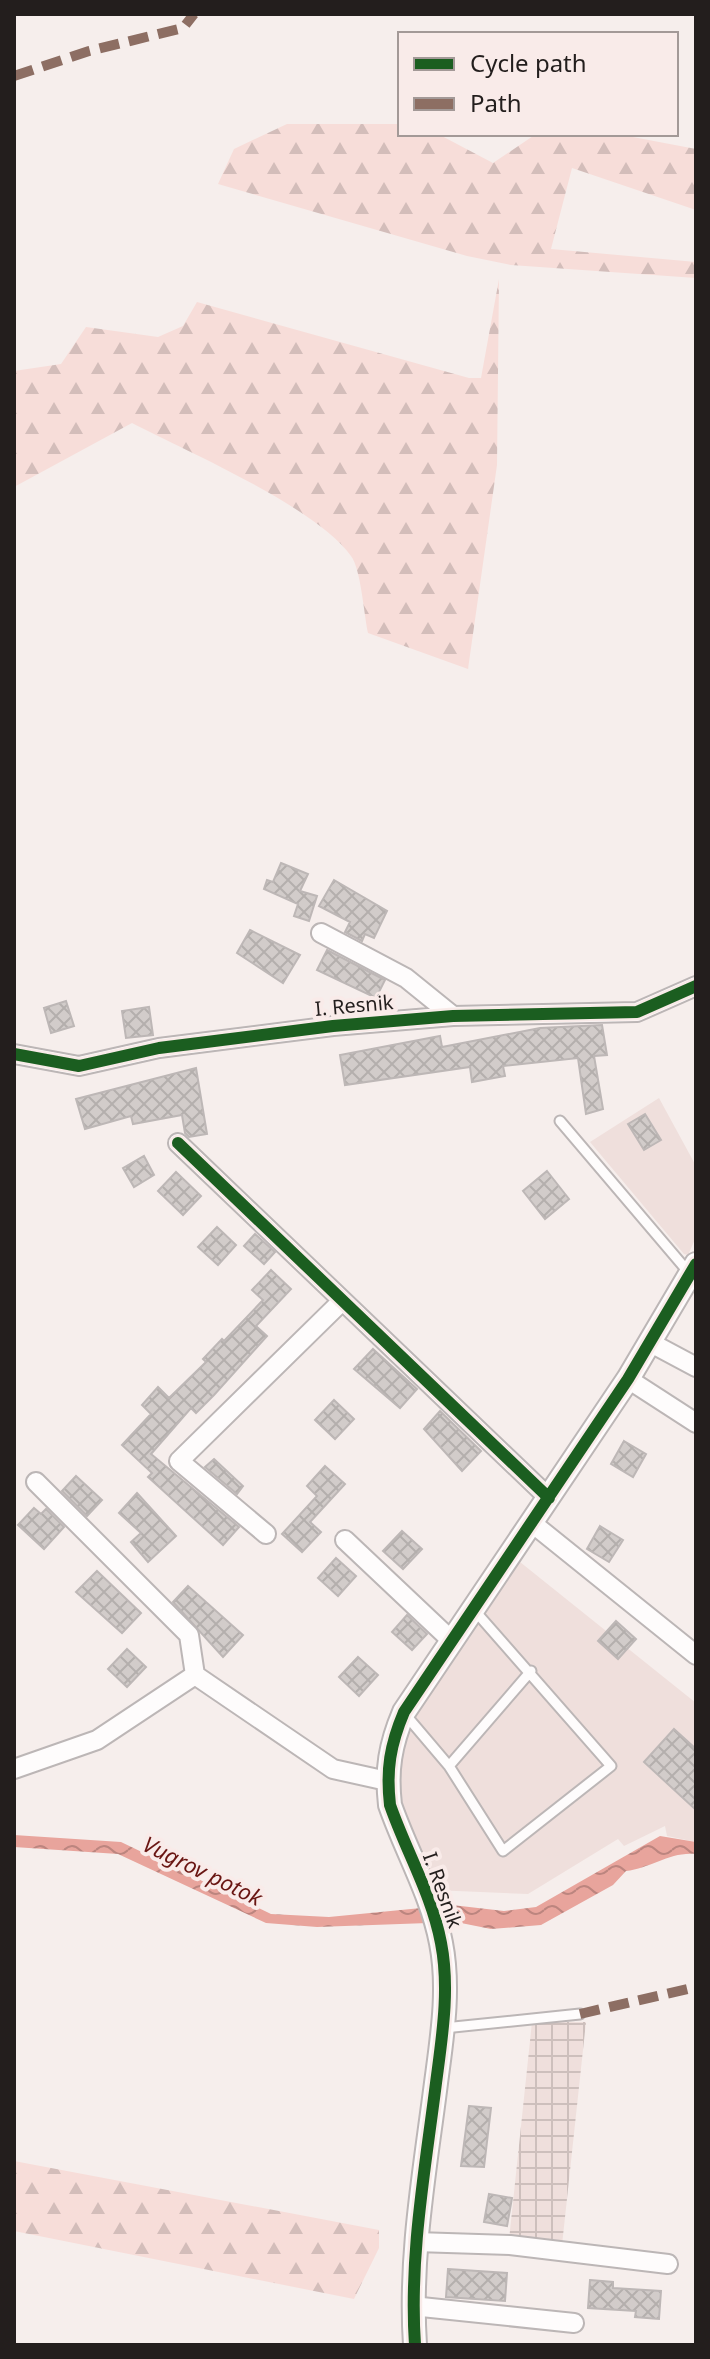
<svg xmlns="http://www.w3.org/2000/svg" width="710" height="2359" viewBox="0 0 710 2359" font-family="'Noto Sans',sans-serif">
<defs>
<pattern id="industrial-grid" width="8" height="8" patternUnits="userSpaceOnUse" patternTransform="scale(2)"><rect width="8" height="8" fill="#efdfdc"/><path d="M0 4h8M4 0v8" fill="none" stroke="#cdbfbc"/></pattern>
<pattern id="forest-firs" width="22" height="20" patternUnits="userSpaceOnUse" patternTransform="scale(2)"><rect width="22" height="20" fill="#f7ddd9"/><path d="M5 1l3.5 6h-7zM16 11l3.5 6h-7z" fill="#d3bdba"/></pattern>
<pattern id="water-waves" width="16" height="10" patternUnits="userSpaceOnUse" patternTransform="scale(2)"><rect width="16" height="10" fill="#e8a49c"/><path d="M0 5q4-4 8 0t8 0" fill="none" stroke="#bc857f"/></pattern>
<pattern id="building-cross-hatch" width="8" height="8" patternUnits="userSpaceOnUse" patternTransform="scale(2)"><rect width="8" height="8" fill="#d2ccca"/><path d="M0 0l8 8M0 8l8-8" fill="none" stroke="#b4afad"/></pattern>
</defs>
<rect width="100%" height="100%" fill="#f6eeec"/>
<!-- built -->
<path fill="#efdfdc" d="M659,1098L696,1166V1237L688,1255L684,1254L590,1142Z
M515,1558L696,1703V1842L667,1836L665,1826L624,1846L618,1839L528,1894L433,1890L394,1785L407,1726Z"/>
<!-- industrial -->
<path fill="url(#industrial-grid)" d="M532,2022H586L562,2245L509,2240Z"/>
<!-- forest -->
<path fill="url(#forest-firs)" d="M287,124H400V134H438L493,163L536,134H617L696,149V210L572,168L551,249L696,262V278L511,265L467,256L218,184L234,149Z
M499,279L497,465L468,669L368,633C364,615 361,569 351,556C316,507 188,452 132,423L14,487V371L61,364L86,327L158,337L183,326L197,302L469,378H481Z
M14,2161L379,2230V2248L354,2299L14,2231Z"/>
<!-- water -->
<path fill="url(#water-waves)" d="M14,1835L121,1842L271,1914L329,1917L452,1905L504,1911L536,1907L660,1836L696,1842V1854C671,1851 651,1868 626,1871L613,1885L541,1925L491,1929L456,1922L317,1927L266,1923L118,1854L14,1847Z"/>
<!-- building -->
<path fill="url(#building-cross-hatch)" stroke="#bdb7b6" stroke-width="2" d="M281,863L308,874L300,891L317,896L309,921L294,916L298,904L264,889L267,880L273,882Z
M334,880L387,911L374,938L365,934L362,941L345,932L350,922L319,906Z
M250,930L300,955L283,983L237,953Z
M327,950L385,980L376,998L317,970Z
M66,1001L74,1026L51,1033L44,1008Z
M149,1007L153,1035L126,1038L122,1011Z
M602,1025L607,1055L594,1056L603,1109L586,1114L578,1058L503,1066L505,1076L472,1082L470,1067L345,1085L340,1055L440,1036L442,1047L540,1028Z
M196,1068L207,1134L189,1137L185,1133L182,1115L133,1124L131,1116L85,1129L76,1099Z
M645,1114L661,1140L644,1150L628,1124Z
M144,1156L154,1175L134,1187L123,1168Z
M547,1171L569,1199L545,1219L523,1191Z
M176,1172L201,1196L183,1215L158,1191Z
M217,1227L236,1245L218,1265L198,1247Z
M255,1234L275,1252L264,1264L244,1246Z
M271,1270L291,1289L256,1326L267,1336L214,1395L196,1413L191,1408L151,1454L239,1527L223,1545L148,1477L152,1473L122,1445L151,1414L142,1405L158,1387L169,1398L206,1362L203,1359L222,1339L224,1341L263,1300L252,1290Z
M373,1349L417,1389L400,1408L354,1369Z
M334,1400L354,1419L335,1439L315,1420Z
M440,1411L481,1451L462,1471L424,1429Z
M624,1441L646,1454L633,1477L611,1464Z
M214,1459L243,1486L237,1494L205,1467Z
M325,1466L345,1484L310,1522L321,1532L302,1552L282,1534L317,1496L307,1486Z
M76,1476L102,1500L87,1516L62,1491Z
M137,1493L176,1536L148,1562L131,1542L141,1533L119,1513Z
M34,1508L41,1514L46,1509L64,1527L44,1549L18,1525Z
M600,1526L623,1540L609,1562L587,1549Z
M402,1531L422,1549L403,1569L383,1551Z
M336,1558L356,1576L338,1596L318,1578Z
M97,1571L141,1613L122,1633L76,1592Z
M188,1586L243,1635L223,1657L173,1602Z
M407,1615L427,1634L412,1650L392,1632Z
M616,1621L636,1639L618,1659L598,1641Z
M127,1649L146,1667L127,1687L108,1669Z
M358,1657L378,1675L359,1696L339,1677Z
M674,1729L696,1749V1810L644,1762Z
M469,2106L491,2108L484,2167L461,2166Z
M489,2194L512,2198L507,2226L484,2222Z
M448,2269L507,2273L505,2301L446,2297Z
M590,2280L613,2282V2288L661,2291L659,2319L635,2317L636,2311L588,2308Z"/>
<g fill="none" stroke-linecap="round" stroke-linejoin="round">
<defs>
<path id="service" d="M560,1121L690,1274
M404,1713L449,1766L503,1851L611,1766L475,1611
M449,1766L531,1671
M444,2028L580,2014"/>
<path id="minor" d="M321,933L406,978L453,1016
M14,1054L79,1066L159,1048L333,1026L453,1016L637,1012L696,986
M178,1143L549,1498
M651,1343L696,1367
M628,1379L696,1423
M36,1482L189,1635L195,1675L333,1769L387,1781
M532,1523L696,1655
M266,1534L179,1461L342,1301
M345,1540L452,1641
M14,1769L97,1740L195,1675
M416,2242L510,2245L668,2264
M412,2306L574,2323"/>
<path id="tertiary" d="M415,2345C409,2257 425,2170 436,2083C442,2037 450,1989 441,1943C432,1895 406,1851 390,1805C386,1770 390,1745 404,1712L628,1379L696,1264"/>
</defs>
<!-- service casing -->
<use href="#service" stroke="#bcb6b6" stroke-width="13"/>
<!-- minor casing -->
<use href="#minor" stroke="#bcb6b6" stroke-width="22"/>
<!-- tertiary casing -->
<use href="#tertiary" stroke="#bcb6b6" stroke-width="26"/>
<!-- service -->
<use href="#service" stroke="#fefcfc" stroke-width="9"/>
<!-- minor -->
<use href="#minor" stroke="#fefcfc" stroke-width="18"/>
<!-- tertiary -->
<use href="#tertiary" stroke="#fefcfc" stroke-width="22"/>
<!-- quiet -->
<path stroke="#8d6e63" stroke-width="10" stroke-dasharray="20 10" stroke-linecap="butt" d="M14,76L89,51L183,28L194,14
M580,2014L696,1987"/>
<defs>
<path id="cycleway" d="M14,1054L79,1066L159,1048L333,1026L453,1016L637,1012L696,986
M178,1143L549,1498
M415,2345C409,2257 425,2170 436,2083C442,2037 450,1989 441,1943C432,1895 406,1851 390,1805C386,1770 390,1745 404,1712L628,1379L696,1264"/>
</defs>
<!-- cycleway casing -->
<use href="#cycleway" stroke="#f9ebe9" stroke-width="17"/>
<!-- cycleway -->
<use href="#cycleway" stroke="#1b5e20" stroke-width="12"/>
</g>
<g text-anchor="middle" dominant-baseline="central" stroke-width="8" stroke-linejoin="round" paint-order="stroke">
<!-- street labels -->
<g font-size="20" fill="#231e1d" stroke="#f9ebe9">
<text transform="translate(354 1005) rotate(-5)">I. Resnik</text>
<text transform="translate(443 1890) rotate(70)">I. Resnik</text>
</g>
<!-- water labels -->
<g font-size="22" font-style="italic" fill="#691512" stroke="#f9ebe9">
<text transform="translate(203 1870) rotate(26)">Vugrov potok</text>
</g>
</g>
<!-- border -->
<rect width="710" height="2359" fill="none" stroke="#231e1d" stroke-width="32"/>
<!-- legend -->
<rect x="398" y="32" width="280" height="104" fill="#f9ebe9" stroke="#a39997" stroke-width="2"/>
<rect x="414" y="58" width="40" height="12" fill="#1b5e20" stroke="#a39997" stroke-width="2"/>
<text x="470" y="72" font-size="24" fill="#231e1d">Cycle path</text>
<rect x="414" y="98" width="40" height="12" fill="#8d6e63" stroke="#a39997" stroke-width="2"/>
<text x="470" y="112" font-size="24" fill="#231e1d">Path</text>
</svg>
